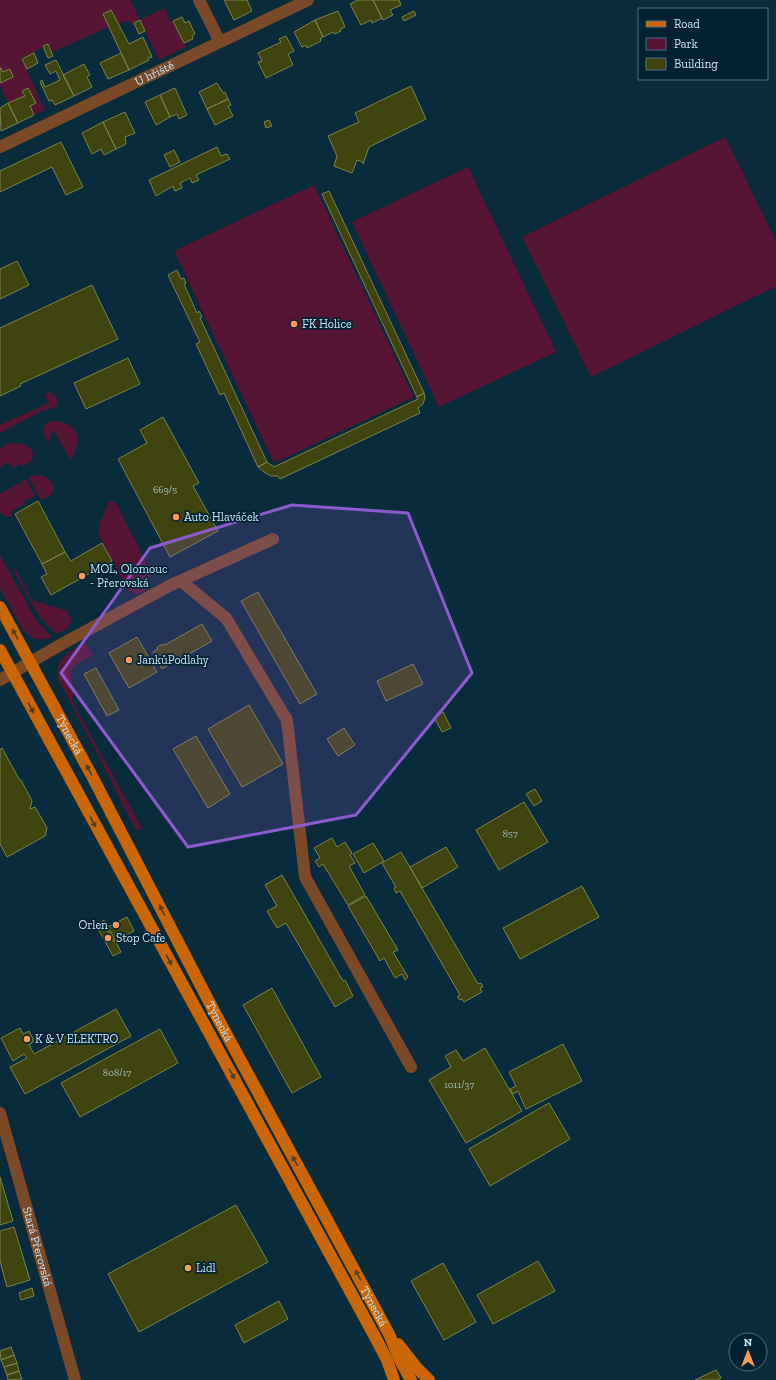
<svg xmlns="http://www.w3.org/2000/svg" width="776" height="1380" viewBox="0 0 776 1380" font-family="'Zilla Slab',serif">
<rect width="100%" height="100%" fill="#082c3c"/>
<!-- green -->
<path fill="#571536" d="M0,0H130L140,20L164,8L171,22L173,21L186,47L159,60L140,21L132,24L127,21L118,24L111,10L103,14L109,27L53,52L48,43L34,53L21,58L45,110L34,115L30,106L36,103L28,88L22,91L25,96L8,103L0,86Z
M725,137L776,241V286L591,377L522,237Z
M468,167L556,352L439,407L352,222Z
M314,185L414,397L274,463L174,251Z
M51,392L57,398V404L53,408L42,411L0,433V425L48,403L45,394Z
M52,421C65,421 80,427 77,442C77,448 73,455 71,461L53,429L48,443C42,434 40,425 52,421Z
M16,443C23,443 29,445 33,452L32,460L23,467L21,464L13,468L10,462L0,468V448L7,444Z
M39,475C47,476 52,480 54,489L50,496L41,500L29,478L32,476Z
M26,479L35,496L24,501L25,504L11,512L12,516L7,517L0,513V494Z
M109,501L115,502L150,570V580L146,590L141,593L136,594L132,593L128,590L99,536L100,522Z
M0,555L37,622L52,637C27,647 20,624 10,606C7,600 1,593 0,587C0,577 0,565 0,555Z
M16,569L32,600L67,611L71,619L68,628L57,634L40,618L14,571Z
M86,644L93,655L78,663L71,670V681L75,689L72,701L142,828L136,831L95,749L59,681C53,658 69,652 86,644Z"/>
<!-- building -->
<path fill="#3f430e" stroke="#7f8549" d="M224,0H247L252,11L234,20Z
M358,0H373L382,18L372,23L371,20L361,25L350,4Z
M373,0H399L401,5L390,10L393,15L383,20Z
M111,10L129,44L143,37L152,57L148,58L149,60L129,70L103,14Z
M338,11L345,27L340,29L341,31L335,34L333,32L323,37L315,20Z
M414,11L416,15L404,21L402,17Z
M182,17L185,23L189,21L195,34L192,36L193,39L184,43L173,21Z
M140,20L145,31L139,34L134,23Z
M315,20L323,37L320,39L321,41L307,48L306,45L302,47L294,32Z
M286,36L294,51L288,54L293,65L266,78L258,62L262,61L258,53L281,42L279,39Z
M48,44L53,56L48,58L43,46Z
M34,53L38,63L27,69L22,59Z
M121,53L129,70L108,79L100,63Z
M56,60L74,96L55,105L52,100L49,101L40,82L42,80L45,87L60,80L56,71L50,74L45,65Z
M84,64L90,75L87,77L92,87L74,96L63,75Z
M0,67L3,72L10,69L13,77L0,83Z
M217,83L223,93L225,92L228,99L207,109L199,92Z
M411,86L426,119L369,147L363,164V162L357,160L352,173L334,166L337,156L328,136L359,122L355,113Z
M28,88L36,103L30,106L34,115L18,123L8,103L25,96L22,91Z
M175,88L187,115L179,119L177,114L170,117L160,95Z
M160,95L170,117L156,125L145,102Z
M228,99L231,105L228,106L233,116L215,125L207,109Z
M8,103L18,123L1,131L0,108Z
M125,112L135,133L125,137L126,144L116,149L103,122Z
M269,120L272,126L266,128L264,122Z
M103,122L116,149L104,155L101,149L92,154L82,133Z
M61,142L83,187L66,195L52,167L0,192V171Z
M217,147L221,156L227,154L230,159L196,175L199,180L192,183L190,178L180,183L182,188L175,191L173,186L156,196L149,180Z
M174,150L180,162L170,167L164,155Z
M329,191L424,393L417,397L322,194Z
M17,261L29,285L0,299V269Z
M177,270L181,279L184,278L186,283L184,284L197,313L199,311L202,317L200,318L267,462L258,467L224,393L220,395L196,344L200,342L168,275Z
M92,285L118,339L20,384L21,386L0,396V328Z
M128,358L140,384L86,409L74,383Z
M424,393L425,398L423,404L418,408L420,413L280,479L278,476H271L264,472L258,467L267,462L274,467L418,399L417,397Z
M163,417L199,483L193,486L218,531L170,557L118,459L147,443L140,430Z
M38,501L65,552L42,564L15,514Z
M102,543L112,561L51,595L41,577L47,574L42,564L65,552L71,561Z
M258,592L317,694L300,704L241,601Z
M202,624L212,641L162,669L153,652L158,649L157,647L164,644L165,645Z
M137,637L157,672L129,688L109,653Z
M413,664L423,684L386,701L377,681Z
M96,668L119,710L107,716L84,674Z
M249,705L283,764L242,787L208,729Z
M443,712L451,728L442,732L434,717Z
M344,728L355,745L338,756L327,739Z
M196,736L230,794L208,808L173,749Z
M2,748L19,779L21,780L32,801L30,809L35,807L47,828L45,836L7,857L0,844V750Z
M535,789L542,801L534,806L526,794Z
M524,802L548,842L499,870L476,830Z
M332,838L337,847L345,842L352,853L350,855L355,863L349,866L365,895L348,905L323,864L319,867L315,861L320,858L314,848Z
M373,843L384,861L364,873L353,854Z
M446,847L458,867L422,888L410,867Z
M401,852L478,984L481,983L483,987L480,988L482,992L464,1002L462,999L460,1000L457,997L460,995L400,891L396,893L394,888L396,887L382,863Z
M282,875L343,981L345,980L353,996L335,1007L286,923L277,928L267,911L277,906L265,885Z
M582,886L599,917L520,959L503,928Z
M366,896L398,950L393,952L408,977L405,980L402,974L395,978L384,958L380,961L348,906Z
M127,917L134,931L114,942L106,928Z
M104,920L121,952L113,956L96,925Z
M272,988L321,1077L292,1093L243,1005Z
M116,1009L131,1036L25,1094L10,1067L27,1058L24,1054L13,1061L1,1038L20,1028L23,1034L29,1031L33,1039V1042L29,1045L34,1054Z
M160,1029L178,1063L80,1117L61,1083Z
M563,1044L582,1081L526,1109L518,1091L513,1094L510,1089L516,1086L509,1072Z
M485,1048L522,1111L466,1143L429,1080L451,1067L445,1056L456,1050L463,1061Z
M549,1103L570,1139L490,1186L469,1149Z
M0,1177L13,1221L0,1225Z
M236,1205L268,1262L139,1332L108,1274Z
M14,1227L30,1280L7,1287L0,1261V1231Z
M538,1261L555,1291L493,1324L477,1295Z
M443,1263L476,1322L444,1340L411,1281Z
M32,1288L34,1296L21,1300L19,1293Z
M279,1301L288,1319L244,1343L235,1325Z
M11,1347L14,1355L1,1360L0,1351Z
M14,1355L17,1363L4,1367L1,1360Z
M17,1363L19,1371L7,1375L4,1367Z
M716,1370L721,1378L717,1380H695Z
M19,1371L22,1379L8,1380L7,1375Z"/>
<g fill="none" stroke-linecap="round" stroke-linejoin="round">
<!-- minor -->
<g stroke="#7a4a28" stroke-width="12">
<path d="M199,0L220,42"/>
<path id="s1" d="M0,147L308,0"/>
<path d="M181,581L226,618L287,720L305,877L411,1067"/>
<path d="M0,680L60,645L169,586L273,539"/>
<path id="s2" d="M0,1113L75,1380"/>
</g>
<!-- major -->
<g stroke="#ca6606" stroke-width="12">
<path id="s3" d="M0,607L93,778L216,1015L389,1334L400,1360L411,1380"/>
<path d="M0,650L374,1335L387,1360L394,1380"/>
<path d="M398,1344L417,1368L429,1380"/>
</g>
</g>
<!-- one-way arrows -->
<defs><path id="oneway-solid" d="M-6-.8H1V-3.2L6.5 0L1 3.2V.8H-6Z"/></defs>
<g fill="#513d20">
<use href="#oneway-solid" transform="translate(15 634) rotate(-119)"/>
<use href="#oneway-solid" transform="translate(31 708) rotate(61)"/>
<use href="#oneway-solid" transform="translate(89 770) rotate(-118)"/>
<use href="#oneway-solid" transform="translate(93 822) rotate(61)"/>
<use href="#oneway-solid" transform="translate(162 910) rotate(-117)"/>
<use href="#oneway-solid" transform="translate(169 960) rotate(61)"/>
<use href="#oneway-solid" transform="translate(232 1074) rotate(61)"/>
<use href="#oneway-solid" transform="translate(295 1161) rotate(-119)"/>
<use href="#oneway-solid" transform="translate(358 1275) rotate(-118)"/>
</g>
<!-- marked area -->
<path fill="#8e5bce" fill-opacity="0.2" stroke="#8e5bce" stroke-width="3" stroke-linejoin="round" d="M292,505L408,513L472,673L356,815L188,847L61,673L150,548Z"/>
<!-- markers -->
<g fill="#fe9c57" stroke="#002232" stroke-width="1.5">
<circle cx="294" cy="324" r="4"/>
<circle cx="176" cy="517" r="4"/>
<circle cx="82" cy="576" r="4"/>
<circle cx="129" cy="660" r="4"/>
<circle cx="116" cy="925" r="4"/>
<circle cx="108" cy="938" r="4"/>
<circle cx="27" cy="1039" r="4"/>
<circle cx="188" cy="1268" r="4"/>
</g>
<g text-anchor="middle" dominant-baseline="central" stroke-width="3.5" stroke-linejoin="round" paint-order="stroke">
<!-- number labels -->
<g font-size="10" fill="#a6bebe">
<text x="165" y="490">669/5</text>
<text x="510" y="834">857</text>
<text x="117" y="1073">808/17</text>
<text x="459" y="1085">1011/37</text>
</g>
<!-- street labels -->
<g font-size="12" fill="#c8e7f9" stroke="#002232">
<text stroke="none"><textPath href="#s1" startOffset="171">U hřiště</textPath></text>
<text stroke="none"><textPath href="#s3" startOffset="145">Týnecká</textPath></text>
<text stroke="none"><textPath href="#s3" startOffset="469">Týnecká</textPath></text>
<text stroke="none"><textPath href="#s2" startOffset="139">Stará Přerovská</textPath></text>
<text stroke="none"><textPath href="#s3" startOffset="793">Týnecká</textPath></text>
</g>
<!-- poi labels -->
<g font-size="12" fill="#c8e7f9" stroke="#002232" text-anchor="start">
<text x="302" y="324">FK Holice</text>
<text x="184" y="517">Auto Hlaváček</text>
<text x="90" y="569">MOL, Olomouc<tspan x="90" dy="14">- Přerovská</tspan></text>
<text x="137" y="660">JankůPodlahy</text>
<text x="108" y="925" text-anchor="end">Orlen</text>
<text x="116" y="938">Stop Cafe</text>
<text x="35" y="1039">K &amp; V ELEKTRO</text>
<text x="196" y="1268">Lidl</text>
</g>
</g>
<!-- legend -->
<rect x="638" y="8" width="130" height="72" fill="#002232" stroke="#507182"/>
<rect x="646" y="21" width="20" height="6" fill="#ca6606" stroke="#507182"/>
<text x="674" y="28" font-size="12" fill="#c8e7f9">Road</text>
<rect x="646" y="38" width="20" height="12" fill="#571536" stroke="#507182"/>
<text x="674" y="48" font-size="12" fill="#c8e7f9">Park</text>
<rect x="646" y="58" width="20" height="12" fill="#3f430e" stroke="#507182"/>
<text x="674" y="68" font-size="12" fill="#c8e7f9">Building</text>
<!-- north arrow -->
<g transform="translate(748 1352)"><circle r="19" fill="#002232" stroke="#507182"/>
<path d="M0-3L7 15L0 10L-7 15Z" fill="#fe9c57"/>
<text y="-6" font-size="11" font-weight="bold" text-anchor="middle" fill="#c8e7f9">N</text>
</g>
</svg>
